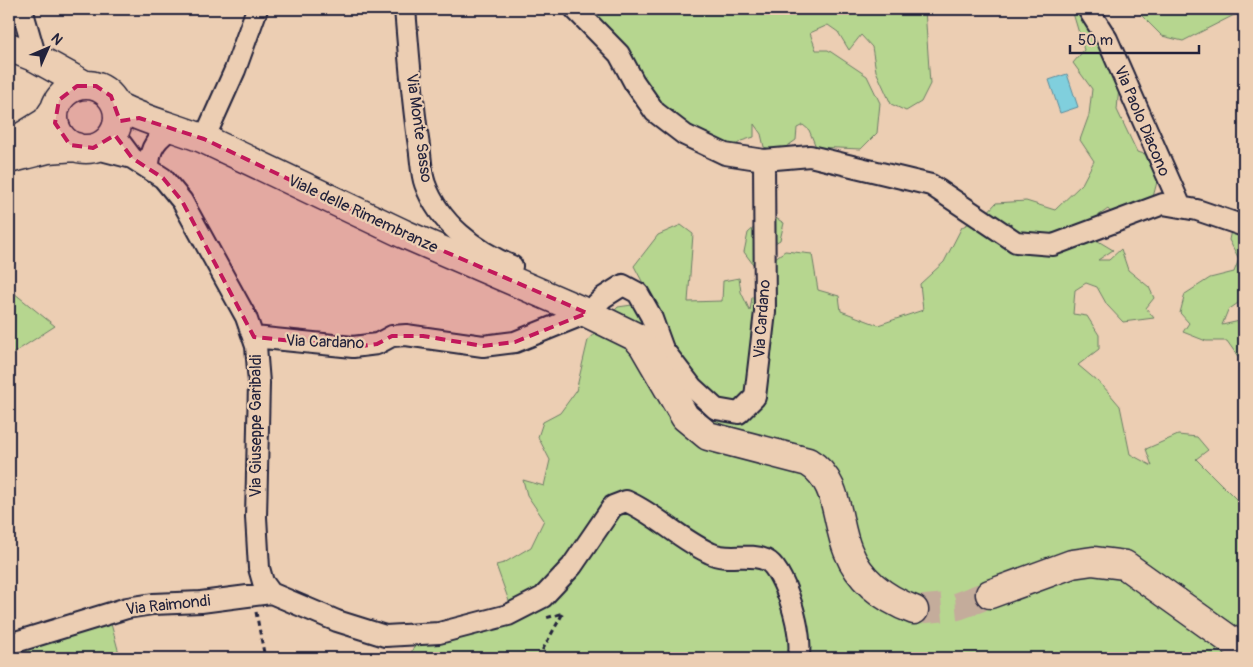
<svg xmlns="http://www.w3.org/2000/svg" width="1253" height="667" viewBox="0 0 1253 667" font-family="Pangolin,sans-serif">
<rect width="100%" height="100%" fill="#ecceb3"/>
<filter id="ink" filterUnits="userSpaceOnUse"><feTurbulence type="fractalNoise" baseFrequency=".02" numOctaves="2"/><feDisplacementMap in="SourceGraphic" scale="10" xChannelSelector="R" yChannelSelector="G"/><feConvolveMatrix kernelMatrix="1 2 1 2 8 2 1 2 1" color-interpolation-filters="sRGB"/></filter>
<g filter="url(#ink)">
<!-- green -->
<path fill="#b6d68f" stroke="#6c7c65" d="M585,9H925L930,84L921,102L906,111L891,104L876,71L872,47L861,35L849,50L838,32L828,25L810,33L816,50H828L867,76L880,103L877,133L861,149L816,147L809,130L803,125L797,128L796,140L779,152L764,147L761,134L754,124V137L741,141L730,150L686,133L625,78Z
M1135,9H1244V10L1183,41L1162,36Z
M1073,13L1087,17L1119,86L1117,110L1137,152L1149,155L1158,178L1152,201L1123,226L1108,209L1098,216L1107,232L1098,241L1113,250L1098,260H1109L1121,249L1128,270L1149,287L1154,298L1146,308L1154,318L1123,322L1107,305L1097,287L1086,283L1075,290L1073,314L1087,316L1099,335V349L1078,365L1103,386L1120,406L1130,454L1152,466L1146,449L1178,435L1197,437L1208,450L1196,459L1240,503H1244V658H396L397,655L410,656L416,641L510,604L496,565L504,563L531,547L544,520L527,495L523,480L544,486L550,460L538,437L543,422L560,413L576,391L588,340L605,321L618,307L653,302L634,266L658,235L681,225L693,234L688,302L722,301L723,281L739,278L741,292L750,311L752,297L768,301L775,294L744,252L748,233L769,214L784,223L780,240L770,246L775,258L785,251L812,254L818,290L839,296L841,311L878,325L923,310L920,284L944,262L962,227L984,216L996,203L1026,201L1055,210L1082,184L1094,161L1080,140L1089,115L1092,89L1073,63L1084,50Z
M1231,230L1244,235V299L1228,310L1222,325L1244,320V365L1227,341H1206L1183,332L1189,323L1180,313L1185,294L1210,278L1234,272L1239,259L1229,240Z
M9,289L55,326L9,356Z
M110,620L120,657L125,658H9V647Z"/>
<!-- water -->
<path fill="#80cfdd" stroke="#5a8a9c" d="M1067,74L1078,107L1060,113L1049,80Z"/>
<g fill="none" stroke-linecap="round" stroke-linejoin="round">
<!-- secondary-tunnel -->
<path stroke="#c4ac9b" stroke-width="28" stroke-dasharray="28 14" stroke-linecap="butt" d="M914,610L958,606L990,594"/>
<defs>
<path id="minor" d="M22,9L36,58
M405,9C409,55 412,101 419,146C421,158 421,173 425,184C439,223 475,251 512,266
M575,9L619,54L634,82L655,112L685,135L725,154L764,160
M1088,9L1107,39L1181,207
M114,134L132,158
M204,139L235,70L257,9
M93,148L132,158L163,178L182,201L246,317L256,346L259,383L256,517L259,568L263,582L271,593L337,621L385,636L439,633L508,615L543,597L572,566L613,506L626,501C656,514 679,539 710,553C728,562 748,552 766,560C785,569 805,639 798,658
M149,167C149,147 158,137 174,127
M254,337L353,347L377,344L392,336L406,335L483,346L515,342L587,313L604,297L623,285L638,293L651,316L663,349L692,387L716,409L739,413L755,397L765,312L764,160L810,156L931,185L1016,242L1053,245L1163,204L1197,210L1244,226
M9,644L127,608L153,604L201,602L271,593"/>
<path id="secondary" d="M9,47L36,58L85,85
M54 117a32 32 0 1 1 64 0a32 32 0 1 1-64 0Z
M117,106C145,121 175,127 204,139L404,234L587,313L636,337L643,345L685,417L708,436L808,462C840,481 835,520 848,551C860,581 885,599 914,610
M9,145L46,122L56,107
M9,159L48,149L76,147
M990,594L1072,564L1093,561L1125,565L1244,650"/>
</defs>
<!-- minor casing -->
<use href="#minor" stroke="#22223b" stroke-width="24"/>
<!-- secondary casing -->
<use href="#secondary" stroke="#22223b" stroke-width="31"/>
<!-- path -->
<path stroke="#22223b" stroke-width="3" stroke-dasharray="5 4" stroke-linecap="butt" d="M256,612L265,658
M538,658L563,613L546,618"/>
<!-- minor -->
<use href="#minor" stroke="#ecceb3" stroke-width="20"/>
<!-- secondary -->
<use href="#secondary" stroke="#ecceb3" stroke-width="28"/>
</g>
</g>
<!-- marked area -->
<path fill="#c2185b" fill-opacity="0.2" stroke="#c2185b" stroke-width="4" stroke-dasharray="10 6" stroke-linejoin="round" d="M77,86H96L111,96L120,121L139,118L204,139L404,234L587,313L515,342L483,346L423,336H392L377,344L353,347L254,337L182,201L163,178L132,158L115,135L93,148L70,145L55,123L59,100Z"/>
<g text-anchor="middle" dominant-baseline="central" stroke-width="4.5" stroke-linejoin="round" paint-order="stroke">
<!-- street labels -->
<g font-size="16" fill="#22223b" stroke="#ecceb3">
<text transform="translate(1142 121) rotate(67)">Via Paolo Diacono</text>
<text transform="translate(419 128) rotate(82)">Via Monte Sasso</text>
<text transform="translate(363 214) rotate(25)">Viale delle Rimembranze</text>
<text transform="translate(762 319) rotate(-86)">Via Cardano</text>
<text transform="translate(325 342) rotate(2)">Via Cardano</text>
<text transform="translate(256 426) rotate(-90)">Via Giuseppe Garibaldi</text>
<text transform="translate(168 605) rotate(-6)">Via Raimondi</text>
</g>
</g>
<!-- margin -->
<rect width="1253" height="667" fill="none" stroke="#ecceb3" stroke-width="30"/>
<rect x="15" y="15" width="1223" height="637" fill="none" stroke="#22223b" stroke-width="2" filter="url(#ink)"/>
<!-- north arrow -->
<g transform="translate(48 48) rotate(45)" stroke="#ecceb3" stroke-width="4" paint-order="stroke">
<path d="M0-4L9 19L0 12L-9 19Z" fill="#22223b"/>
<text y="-8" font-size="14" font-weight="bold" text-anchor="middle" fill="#22223b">N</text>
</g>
<!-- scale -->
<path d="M1070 45v8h129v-8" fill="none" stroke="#22223b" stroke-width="2.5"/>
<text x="1078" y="45" font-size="15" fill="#22223b" stroke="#ecceb3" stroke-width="4" paint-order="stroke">50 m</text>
</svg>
